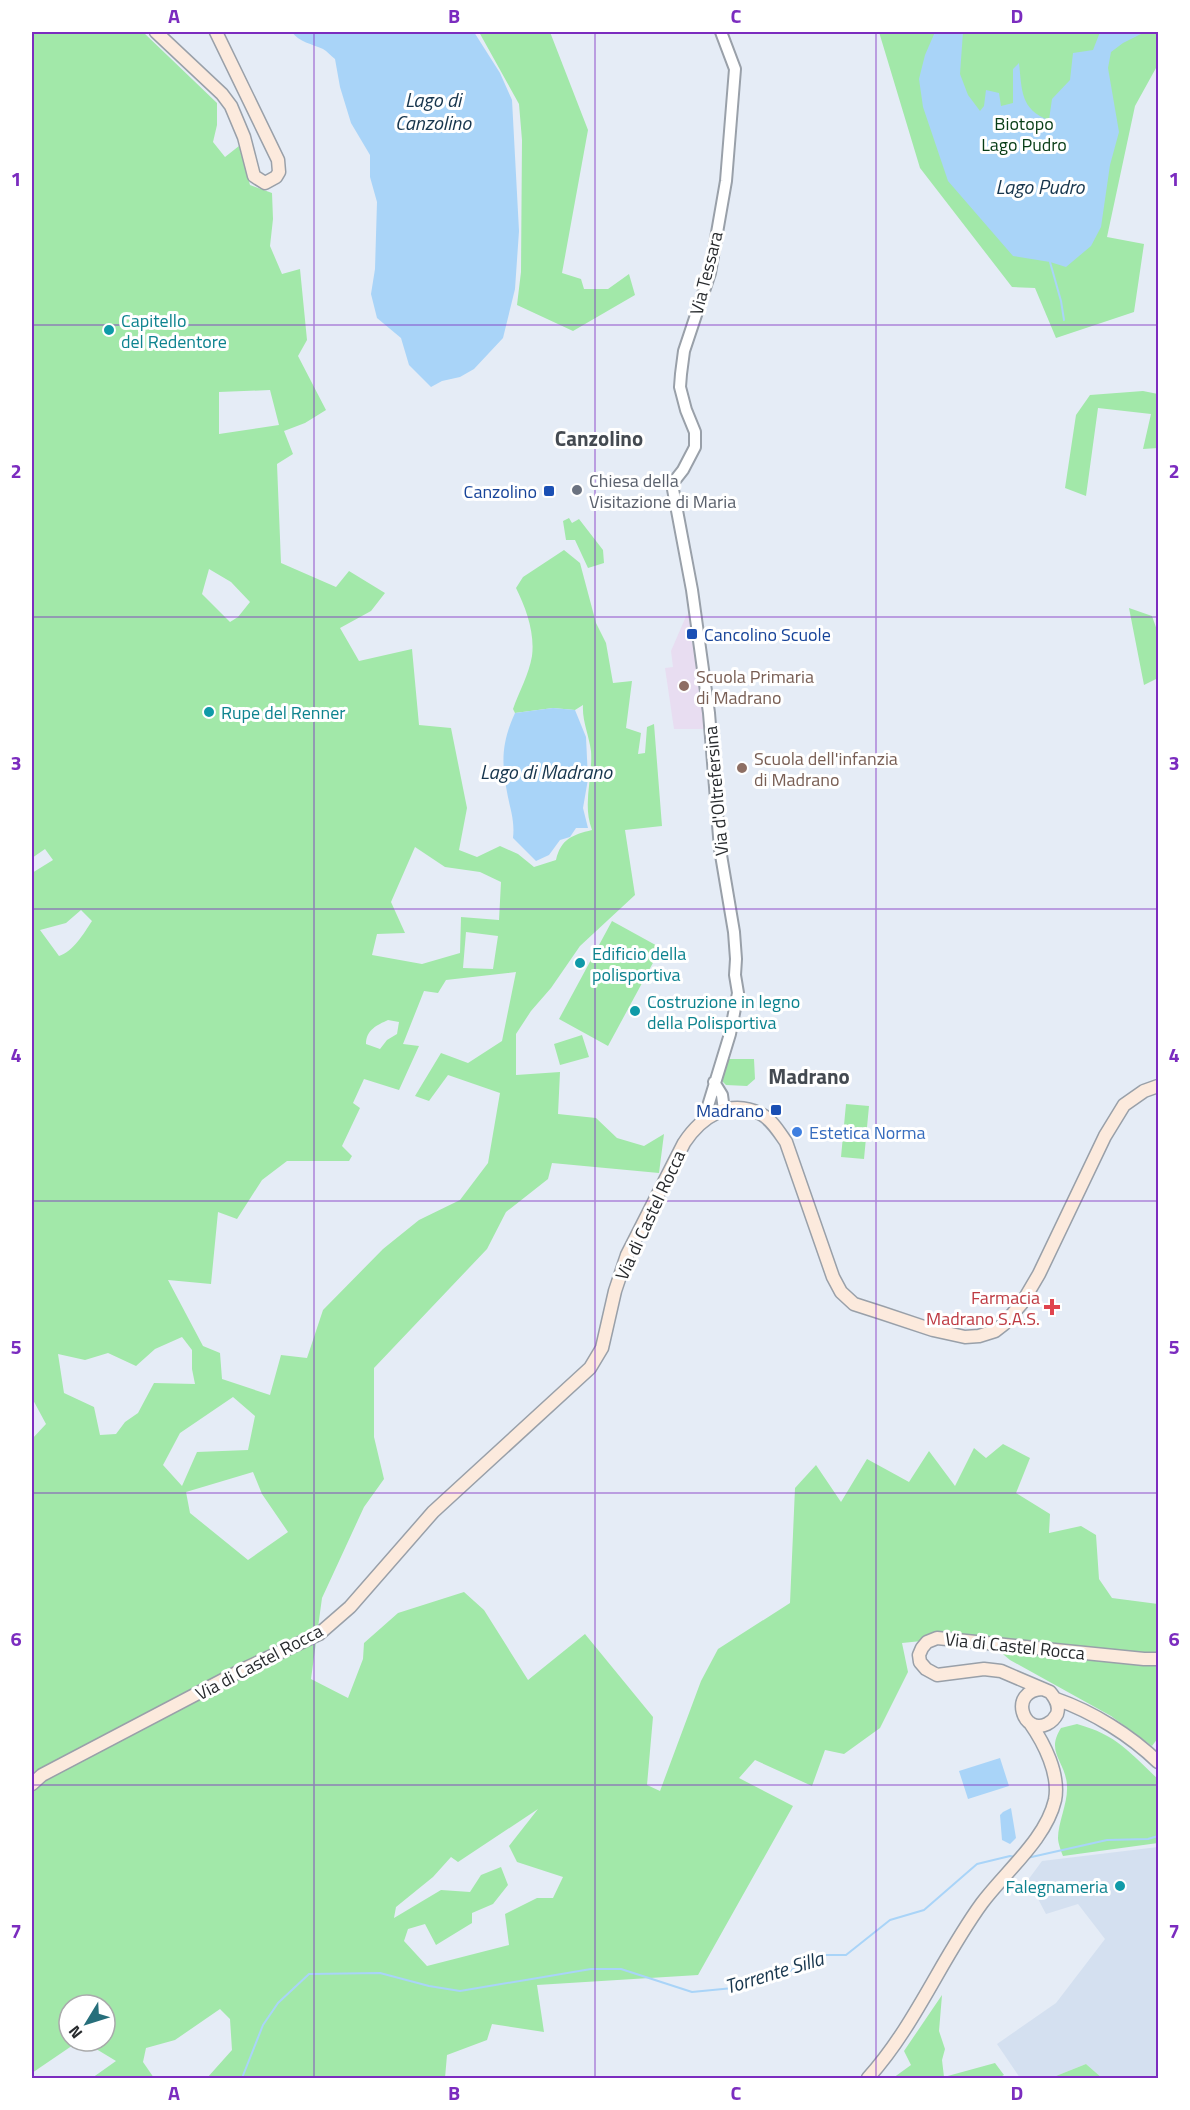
<svg xmlns="http://www.w3.org/2000/svg" width="1190" height="2110" viewBox="0 0 1190 2110" font-family="'Titillium Web',sans-serif">
<rect width="100%" height="100%" fill="#e5ecf6"/>
<!-- built -->
<path fill="#d4e0f0" d="M1158,1847V2078H1102L1086,2064L1051,2078H1020L997,2044L1056,2003L1105,1939L1078,1904L1046,1914L1028,1880L1042,1861Z"/>
<!-- education -->
<path fill="#e8ddf1" d="M687,614L691,619L689,633L692,643L695,649L706,729H674L665,668L673,667L671,651Z"/>
<!-- green -->
<path fill="#a2e8a9" fill-rule="evenodd" d="M32,32H143L217,103V125L213,142L225,157L239,146L250,185L272,193L273,219L270,246L282,274L300,269L307,340L298,356L326,410L305,423L284,431L293,454L277,464L281,563L336,587L349,571L385,593L371,611L340,628L359,661L412,649L419,725L451,728L467,808L459,850L477,857L500,846L518,854L534,867L556,860C561,839 572,835 592,830C582,804 593,778 591,751C589,735 582,721 583,705L575,710L553,708L515,713L513,709C519,692 529,674 532,656C535,633 526,608 516,588L523,577L564,550L580,563L596,623L606,643L613,683L632,681L626,728L641,733L638,754L645,753L647,727L654,724L662,826L625,830L635,895L580,946L551,988L531,1011L516,1034V1075L560,1072L558,1114L596,1118L617,1138L644,1146L664,1134L659,1173L552,1163L548,1179L506,1212L487,1249L374,1368V1437L384,1479L364,1507L322,1598L311,1679L348,1698L363,1659L364,1643L398,1613L464,1592L484,1610L528,1680L585,1634L653,1717L647,1785L660,1791L701,1681L718,1649L790,1603L795,1488L816,1465L841,1502L867,1459L909,1482L929,1451L955,1486L974,1448L986,1458L1003,1444L1030,1458L1016,1493L1050,1514L1049,1533L1081,1526L1096,1535L1099,1579L1112,1598L1158,1604V1738L1152,1746L1111,1716L1010,1660L980,1635L902,1643L908,1672L880,1728L844,1754L825,1750L812,1786L755,1760L739,1778L793,1806L698,1975L537,1985L544,2032L492,2024L487,2040L447,2055L445,2078H207L232,2050L230,2019L220,2009L175,2040L146,2048L143,2062L154,2078H92L116,2061L83,2041H105V2005H69V2041H79L32,2073V1439L46,1424L32,1398V873L53,860L45,849L32,858V257L33,254L32,252ZM270,390L279,425L219,434V392ZM209,569L231,582L250,602L238,617L230,622L202,594ZM415,847L445,867L480,872L501,882L499,920L461,917L460,953L422,964L372,955L377,934L405,933L391,902ZM81,910L92,921C84,933 73,952 59,956L40,930L66,923ZM466,932L498,936L493,969L463,968ZM516,972L502,1041L468,1063L441,1053L415,1096L429,1101L448,1075L500,1093L488,1163L460,1200L419,1220L383,1249L323,1310L307,1358L281,1355L270,1395L222,1379L220,1353L203,1346L168,1280L211,1284L218,1212L237,1219L262,1180L287,1161H349L352,1156L342,1146L360,1108L353,1103L364,1079L399,1090L419,1046L403,1044L424,991L438,993L446,980ZM388,1020L399,1022L397,1034L387,1040L380,1049L366,1044C366,1030 377,1025 388,1020ZM182,1337L192,1350V1369L195,1384L154,1383L138,1413L125,1422L116,1434L100,1435L94,1407L64,1393L58,1354L85,1360L108,1353L136,1366L155,1349ZM233,1397L255,1416L248,1450L197,1452L182,1486L163,1465L180,1433ZM253,1472L262,1494L288,1532L248,1560L190,1513L186,1492ZM538,1809L509,1846L517,1862L563,1877L553,1898H537L505,1914L509,1945L427,1966L404,1941L408,1929L425,1924L436,1945L472,1923V1913L493,1904L508,1885L501,1867L481,1875L470,1892L441,1890L394,1918L396,1907L433,1877L451,1857L458,1862Z
M479,32H550L588,130L562,273L581,279L584,289H608L629,274L635,295L573,331L517,305L521,272L522,140L519,104Z
M879,32H1158V68H1156L1135,106L1107,237L1144,244L1134,312L1056,338L1035,288L1012,287L920,168Z
M1143,391L1158,394V448L1143,449L1151,414L1098,408L1086,496L1065,488L1076,415L1090,395Z
M569,518L572,523L579,519L603,550L604,563L588,568L575,540H566L563,521Z
M1129,608L1152,616L1158,633V678L1144,685Z
M612,921L661,948L608,1046L559,1019Z
M582,1035L589,1057L560,1065L554,1044Z
M729,1059H754L755,1079L747,1086L726,1085L722,1081Z
M846,1104L869,1106L864,1159L841,1157Z
M1077,1724C1117,1735 1129,1752 1158,1779V1843L1063,1856C1061,1851 1058,1843 1058,1838C1058,1822 1068,1803 1067,1786C1066,1761 1045,1753 1061,1728Z
M942,1995L939,2031L945,2049L942,2060L944,2077L995,2063L1004,2075L998,2078H893L911,2065L904,2051Z
M1086,2064L1102,2078H1051Z"/>
<!-- water -->
<path fill="#a9d4f8" d="M292,32H474L500,73L512,100L519,231L515,289L503,338L474,369L460,377L442,381L431,387L409,365L401,338L377,318L371,294L375,269L377,202L370,177V155L351,123L340,87L335,59C331,56 327,51 323,49C312,44 299,42 292,32Z
M935,32H963L960,74L968,95L980,111L984,106L986,90L999,93L1001,106L1013,103V69L1019,63C1022,89 1020,110 1049,120L1052,99L1070,80L1073,53L1093,50L1100,32H1145L1123,43L1111,52L1108,68L1119,132L1110,165L1101,227L1091,246L1066,267L1050,262L1013,256L948,181L923,107L919,79L925,55Z
M553,708L575,710L586,737L588,779L583,808L588,828H576L570,837L560,840L549,855L536,861L513,838C515,820 510,809 507,792C501,762 502,741 515,713Z
M1000,1758L1009,1786L968,1799L959,1771Z
M1011,1808L1016,1838L1010,1844L1002,1840L1000,1815L1003,1812Z"/>
<g fill="none" stroke-linecap="round" stroke-linejoin="round">
<!-- stream -->
<path stroke="#a9d4f8" stroke-width="2" d="M1050,262L1061,301L1064,320
M1027,1858L1107,1840L1148,1839L1158,1836
M242,2078L263,2025L278,2003L309,1974L380,1973L429,1986L460,1991L591,1969H621L692,1992L733,1988L790,1971L817,1955H846L890,1920L924,1910L977,1864L1010,1856L1016,1857"/>
<defs>
<path id="tertiary" d="M714,1082L722,1095L724,1110
M704,1119L730,1034L738,993L735,975L736,959L734,932L720,849L709,713L692,590L672,484L683,470L695,447V432L686,410L680,387L681,374L684,351L710,273L726,181L735,69L721,32"/>
<path id="secondary" d="M156,32L222,94L231,106L244,137L254,176L265,183L276,177L279,172L278,160L216,32
M1042,1689C1008,1691 1023,1736 1047,1724C1051,1722 1055,1718 1057,1714C1060,1705 1055,1698 1050,1692L1001,1671L984,1669L937,1675L926,1669L920,1662L919,1655L922,1648L927,1642L937,1638L1144,1659H1158
M1056,1699C1093,1712 1130,1735 1158,1762
M32,1784L42,1775L242,1670L319,1634L350,1607L433,1512L590,1368L602,1348L615,1291L627,1255L684,1143C701,1117 729,1098 761,1114C772,1120 779,1132 786,1142L833,1277L841,1292L854,1304L882,1313L933,1330L965,1337L979,1336L995,1331L1004,1324L1022,1303L1039,1274L1105,1136L1124,1105L1144,1091L1158,1086
M868,2078C915,2026 941,1959 982,1903C1006,1871 1046,1839 1055,1800C1060,1774 1044,1743 1030,1723"/>
</defs>
<!-- tertiary casing -->
<use href="#tertiary" stroke="#99a0a9" stroke-width="14"/>
<!-- secondary casing -->
<use href="#secondary" stroke="#99a0a9" stroke-width="15"/>
<!-- tertiary -->
<use href="#tertiary" stroke="#fff" stroke-width="10"/>
<!-- secondary -->
<use href="#secondary" stroke="#fceadd" stroke-width="12"/>
</g>
<!-- grid -->
<path fill="none" stroke="#7b2cbf" stroke-width="1.5" stroke-opacity="0.55" d="M314,32V2078M595,32V2078M876,32V2078M32,325H1158M32,617H1158M32,909H1158M32,1201H1158M32,1493H1158M32,1785H1158"/>
<!-- markers -->
<g fill="#0f9aa8" stroke="#fff" stroke-width="2">
<circle cx="109" cy="330" r="6"/>
<circle cx="209" cy="712" r="6"/>
<circle cx="580" cy="963" r="6"/>
<circle cx="635" cy="1011" r="6"/>
<circle cx="1120" cy="1886" r="6"/>
</g>
<circle fill="#6b7280" stroke="#fff" stroke-width="2" cx="577" cy="490" r="6"/>
<g fill="#1a4fb4" stroke="#fff" stroke-width="2">
<rect x="543" y="485" width="12" height="12" rx="3"/>
<rect x="686" y="628" width="12" height="12" rx="3"/>
<rect x="770" y="1104" width="12" height="12" rx="3"/>
</g>
<g fill="#8d6e63" stroke="#fff" stroke-width="2">
<circle cx="684" cy="686" r="6"/>
<circle cx="742" cy="768" r="6"/>
</g>
<circle fill="#3f7fe0" stroke="#fff" stroke-width="2" cx="797" cy="1132" r="6"/>
<path fill="#e0444e" stroke="#fff" stroke-width="2" d="M1049 1298h6v6h6v6h-6v6h-6v-6h-6v-6h6z"/>
<g text-anchor="middle" dominant-baseline="central" stroke-width="6" stroke-linejoin="round" paint-order="stroke">
<!-- park labels -->
<g font-size="18" fill="#083d16" stroke="#fff">
<text x="1024" y="123">Biotopo<tspan x="1024" dy="21">Lago Pudro</tspan></text>
</g>
<!-- street labels -->
<g font-size="18" fill="#282b2e" stroke="#fff">
<text transform="translate(706 273) rotate(-76)">Via Tessara</text>
<text transform="translate(716 791) rotate(-95)">Via d'Oltrefersina</text>
<text transform="translate(650 1215) rotate(-65)">Via di Castel Rocca</text>
<text transform="translate(1015 1646) rotate(6)">Via di Castel Rocca</text>
<text transform="translate(259 1662) rotate(-28)">Via di Castel Rocca</text>
</g>
<!-- culture labels -->
<g font-size="18" fill="#0d838f" stroke="#fff" text-anchor="start">
<text x="121" y="320">Capitello<tspan x="121" dy="21">del Redentore</tspan></text>
<text x="221" y="712">Rupe del Renner</text>
<text x="592" y="953">Edificio della<tspan x="592" dy="21">polisportiva</tspan></text>
<text x="647" y="1001">Costruzione in legno<tspan x="647" dy="21">della Polisportiva</tspan></text>
<text x="1108" y="1886" text-anchor="end">Falegnameria</text>
</g>
<!-- worship labels -->
<g font-size="18" fill="#5b616d" stroke="#fff" text-anchor="start">
<text x="589" y="480">Chiesa della<tspan x="589" dy="21">Visitazione di Maria</tspan></text>
</g>
<!-- transit labels -->
<g font-size="18" fill="#164399" stroke="#fff" text-anchor="end">
<text x="537" y="491">Canzolino</text>
<text x="704" y="634" text-anchor="start">Cancolino Scuole</text>
<text x="764" y="1110">Madrano</text>
</g>
<!-- education labels -->
<g font-size="18" fill="#785e54" stroke="#fff" text-anchor="start">
<text x="696" y="676">Scuola Primaria<tspan x="696" dy="21">di Madrano</tspan></text>
<text x="754" y="758">Scuola dell'infanzia<tspan x="754" dy="21">di Madrano</tspan></text>
</g>
<!-- shop labels -->
<g font-size="18" fill="#366cbe" stroke="#fff" text-anchor="start">
<text x="809" y="1132">Estetica Norma</text>
</g>
<!-- health labels -->
<g font-size="18" fill="#be3a42" stroke="#fff" text-anchor="end">
<text x="1040" y="1297">Farmacia<tspan x="1040" dy="21">Madrano S.A.S.</tspan></text>
</g>
<!-- water labels -->
<g font-size="20" font-style="italic" fill="#16354d" stroke="#fff">
<text x="433" y="99">Lago di<tspan x="433" dy="23">Canzolino</tspan></text>
<text x="1040" y="186">Lago Pudro</text>
<text x="546" y="771">Lago di Madrano</text>
<text transform="translate(774 1972) rotate(-17)">Torrente Silla</text>
</g>
<!-- quarter labels -->
<g font-size="21" font-weight="bold" fill="#444a51" stroke="#fff">
<text x="599" y="438">Canzolino</text>
<text x="809" y="1076">Madrano</text>
</g>
</g>
<!-- border -->
<rect width="1190" height="2110" fill="none" stroke="#ffffff" stroke-width="66"/>
<!-- north arrow -->
<g transform="translate(87 2023) rotate(232)"><circle r="28" fill="#ffffff" stroke="#a9aaab" stroke-width="1.5"/>
<path d="M0-4.5L10 22L0 15L-10 22Z" fill="#276f7b"/>
<text y="-9" font-size="16" font-weight="bold" text-anchor="middle" fill="#282b2e">N</text>
</g>
<rect x="33" y="33" width="1124" height="2044" fill="none" stroke="#7b2cbf" stroke-width="2"/>
<g font-size="20" text-anchor="middle" font-weight="bold" fill="#7b2cbf">
<text x="174" y="23">A</text>
<text x="454" y="23">B</text>
<text x="736" y="23">C</text>
<text x="1017" y="23">D</text>
<text x="16" y="186">1</text>
<text x="1174" y="186">1</text>
<text x="16" y="478">2</text>
<text x="1174" y="478">2</text>
<text x="16" y="770">3</text>
<text x="1174" y="770">3</text>
<text x="16" y="1062">4</text>
<text x="1174" y="1062">4</text>
<text x="16" y="1354">5</text>
<text x="1174" y="1354">5</text>
<text x="16" y="1646">6</text>
<text x="1174" y="1646">6</text>
<text x="16" y="1938">7</text>
<text x="1174" y="1938">7</text>
<text x="174" y="2100">A</text>
<text x="454" y="2100">B</text>
<text x="736" y="2100">C</text>
<text x="1017" y="2100">D</text>
</g>
</svg>
